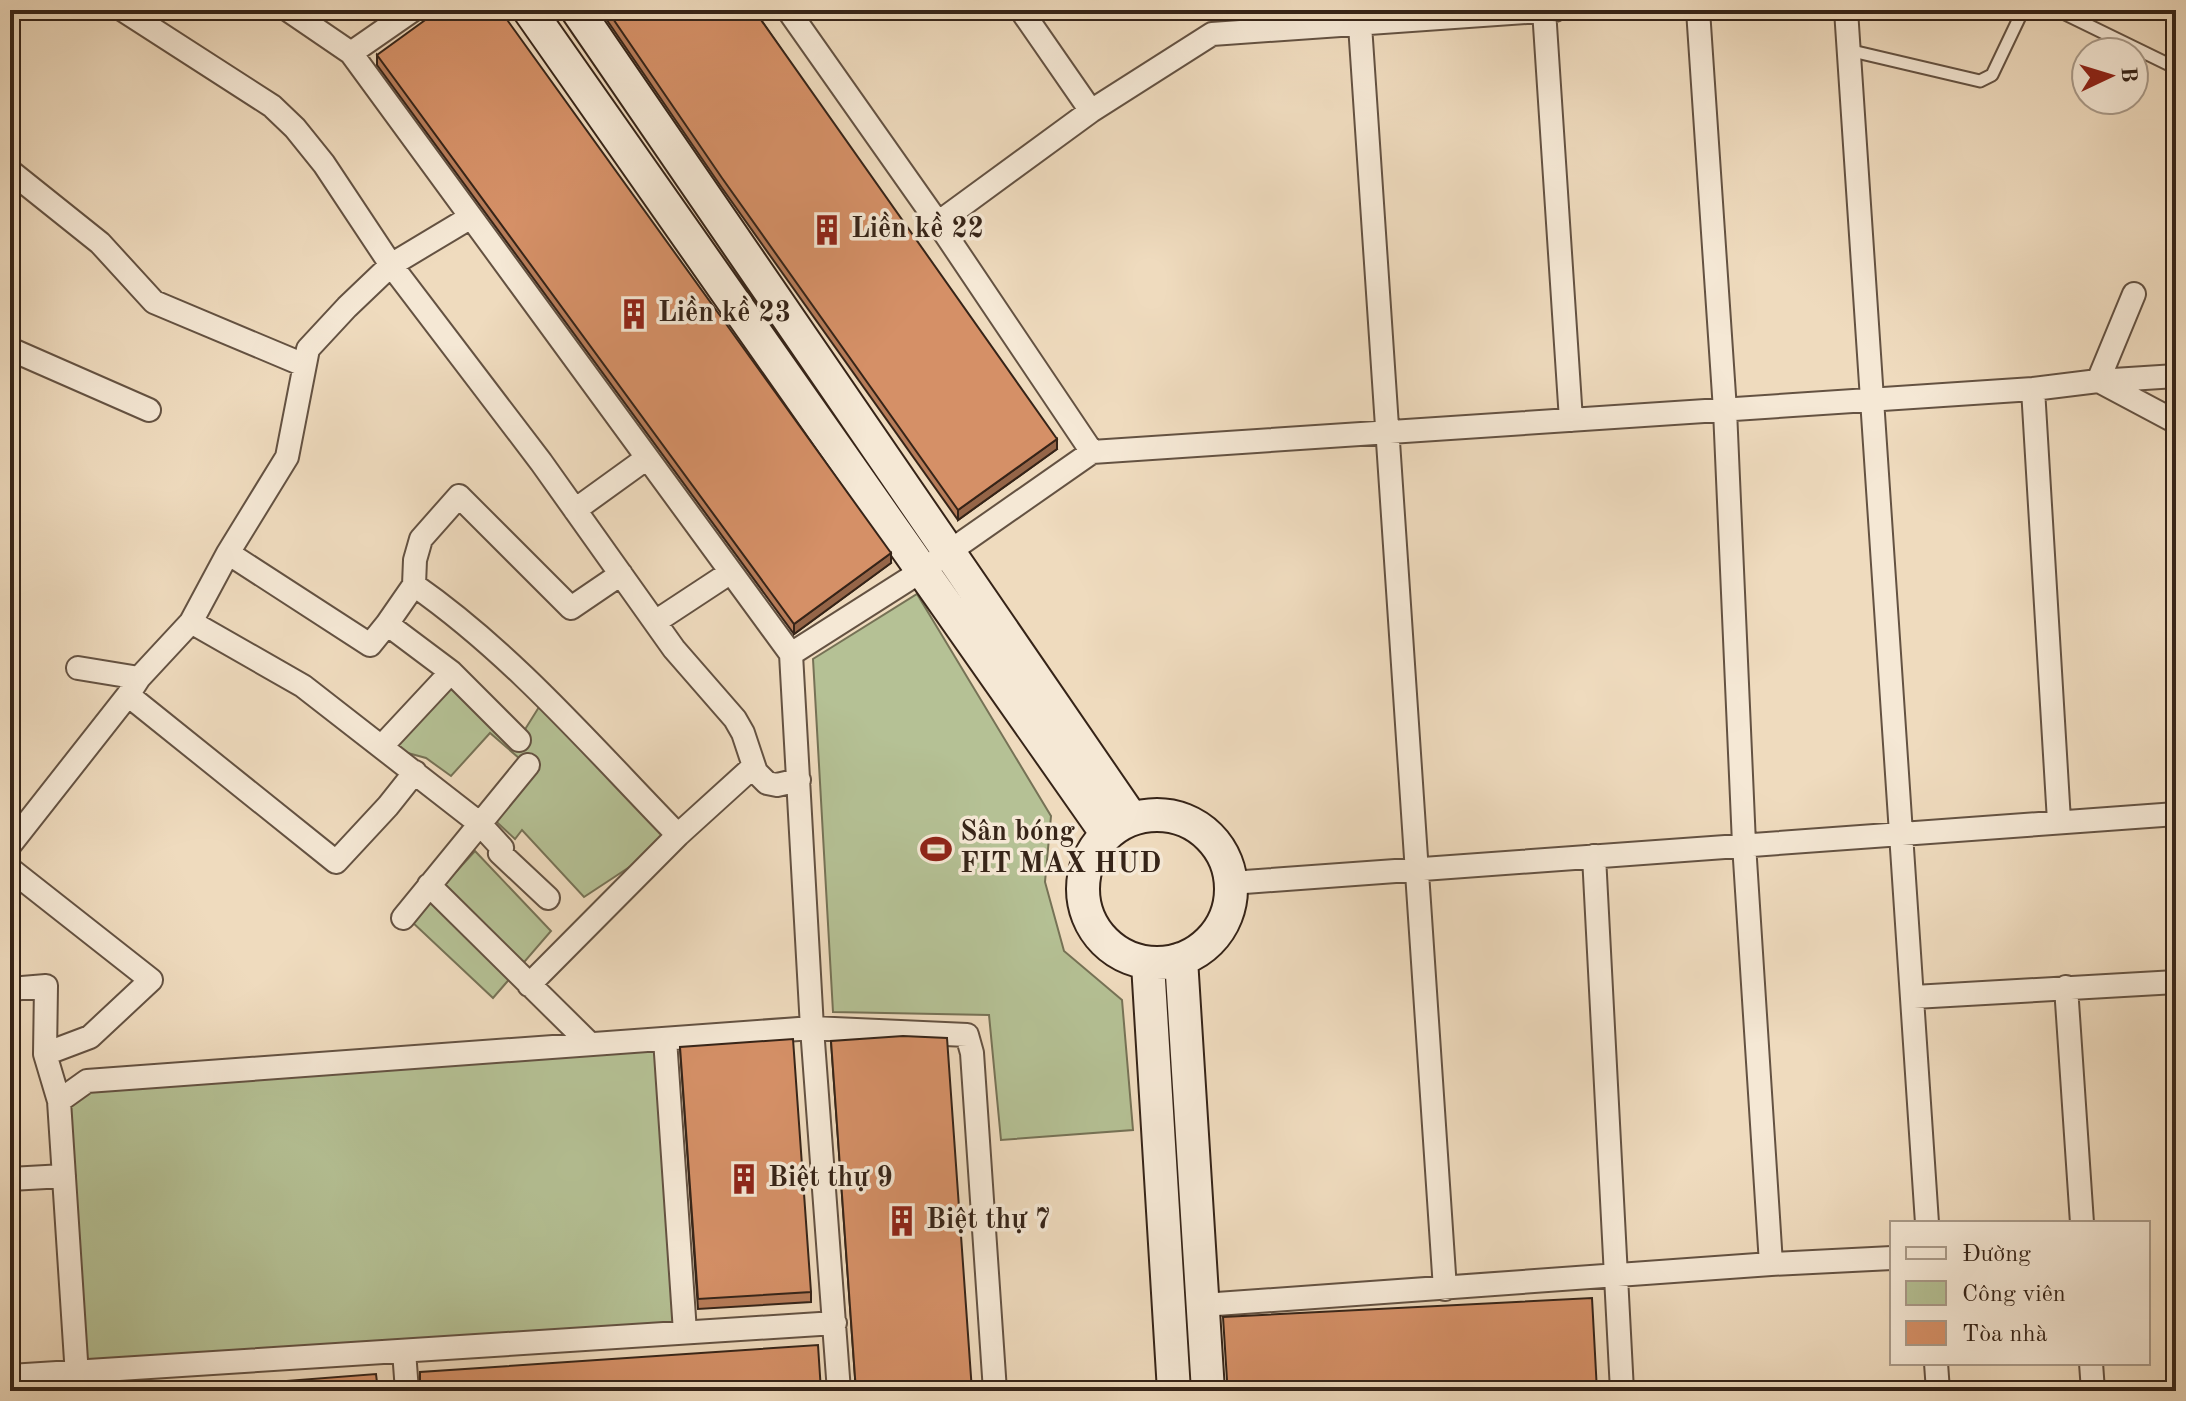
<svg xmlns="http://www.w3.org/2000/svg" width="2186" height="1401" viewBox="0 0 2186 1401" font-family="'Old Standard TT',serif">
<rect width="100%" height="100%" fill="#efdbbe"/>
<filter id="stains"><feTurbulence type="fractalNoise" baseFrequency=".0025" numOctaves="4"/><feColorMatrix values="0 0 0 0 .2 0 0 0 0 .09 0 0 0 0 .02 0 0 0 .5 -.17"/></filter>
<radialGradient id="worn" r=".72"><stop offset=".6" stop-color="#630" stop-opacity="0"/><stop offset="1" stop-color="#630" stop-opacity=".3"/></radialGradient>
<!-- green -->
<path fill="#b5c195" stroke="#767256" stroke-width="2" d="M917,594L1051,816L1045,882L1064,951L1122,1000L1133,1130L1001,1140L989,1015L833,1012L813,659Z
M451,672L519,739L544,699L678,835L584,897L522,830L515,839L487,813L527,765L490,733L451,776L426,758L382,746Z
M475,851L551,931L493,998L411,921Z
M665,1039L685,1332L77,1372L59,1101L87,1081Z"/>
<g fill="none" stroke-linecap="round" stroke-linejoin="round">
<defs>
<path id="service" d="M2057,10L2176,68
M1848,50L1980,81L1992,75L2023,10"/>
<path id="minor" d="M123,10L272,106L295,128L324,164L391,265L541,462L674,649L735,719L743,733L756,772L767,783L777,785L799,780
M288,10L351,53L791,654L812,1028L839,1391
M788,10L938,223L1092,452
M1021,10L1091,111
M1359,10L1445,1289
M1544,10L1571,420
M1698,10L1725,410L1744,844L1771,1264
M1846,10L1927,1223
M351,53L413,10
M10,171L100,243L154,302L304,365
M938,223L1091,111L1212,34L1555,10
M10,349L149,410
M2098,381L2134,294
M2099,381L2176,422
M2033,389L2059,821
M575,510L647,458
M228,553L370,645L387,624L451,672L519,740
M414,585C513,654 594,749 678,835
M191,622L303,686L479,823L502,848L500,853L548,898
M655,622L731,572
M387,624L414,585L415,560L421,539L459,496L571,608L621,574
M791,654L923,570L1092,452L2033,389L2098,381L2176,376
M78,668L139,678
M128,695L336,862L388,806L415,772
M382,746L451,672
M10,845L128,695L139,678L191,622L228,553L287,457L308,349L347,307L391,265L471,217
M1594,856L1622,1391
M10,869L151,980L90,1037L45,1054
M1231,883L2176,814
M429,885L590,1044
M403,918L528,765
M529,985L678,835L754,766
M2066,987L2082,1223
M10,989L46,986L45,1054L59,1101L78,1391
M1914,997L2176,982
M665,1039L685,1332
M59,1101L87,1081L812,1028L967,1035L972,1053L995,1391
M10,1179L64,1176
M1203,1305L1771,1264L1892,1258
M404,1351L407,1391
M1936,1363L1938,1391
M2091,1363L2093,1391
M10,1376L835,1323"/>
<path id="secondary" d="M529,10L1107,834
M577,10L1132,819
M1083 889a74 74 0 1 1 148 0a74 74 0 1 1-148 0Z
M1181,959L1208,1391
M1148,964L1174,1391"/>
</defs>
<!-- service casing -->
<use href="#service" stroke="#645242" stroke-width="15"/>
<!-- minor casing -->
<use href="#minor" stroke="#645242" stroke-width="26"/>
<!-- secondary casing -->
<use href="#secondary" stroke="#362418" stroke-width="36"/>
<!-- path -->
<path stroke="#362418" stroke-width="4" stroke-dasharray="6 4" stroke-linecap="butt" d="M172,19L177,10"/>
<!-- service -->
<use href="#service" stroke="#f5e8d5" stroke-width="11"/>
<!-- minor -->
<use href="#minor" stroke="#f5e8d5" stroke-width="22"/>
<!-- secondary -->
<use href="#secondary" stroke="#f5e8d5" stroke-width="32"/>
</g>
<!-- wall -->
<path fill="#b77c59" stroke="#362418" stroke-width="2" d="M600,10H754L1057,449L958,520L722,188Z
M377,55L891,563L794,634L377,65Z
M831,1041L972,1391H856Z
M680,1047L811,1292V1302L698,1309Z"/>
<!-- shaded-wall -->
<path fill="#956548" stroke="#362418" stroke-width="2" d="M1057,439V449L958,520V510Z
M891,553V563L794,634V624Z"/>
<!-- building -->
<path fill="#d59067" stroke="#362418" stroke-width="2" d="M439,10H500L891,553L794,624L377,55Z
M607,10H754L1057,439L958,510L722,178Z
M903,1036L947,1038L972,1391H856L831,1041Z
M793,1039L811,1292L698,1299L680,1047Z
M1592,1298L1597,1391H1223L1225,1389L1227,1380L1223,1317Z
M818,1345L821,1391H415L420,1386V1372Z
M376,1374L378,1391H158Z"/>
<!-- icons -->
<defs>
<symbol id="building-bare" viewBox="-9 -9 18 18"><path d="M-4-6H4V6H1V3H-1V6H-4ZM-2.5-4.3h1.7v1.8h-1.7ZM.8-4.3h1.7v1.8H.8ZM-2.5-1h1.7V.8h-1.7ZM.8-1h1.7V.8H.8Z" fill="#8f2418" stroke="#f5e8d5" stroke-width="2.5" paint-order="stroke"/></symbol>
<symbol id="stadium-bare" viewBox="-9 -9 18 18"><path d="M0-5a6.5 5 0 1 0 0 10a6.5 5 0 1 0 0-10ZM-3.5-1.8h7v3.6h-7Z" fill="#8f2418" stroke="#f5e8d5" stroke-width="2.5" paint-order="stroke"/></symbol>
</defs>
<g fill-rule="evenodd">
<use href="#building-bare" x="805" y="208" width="44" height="44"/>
<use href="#building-bare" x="612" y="292" width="44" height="44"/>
<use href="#stadium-bare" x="914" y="827" width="44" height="44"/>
<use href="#building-bare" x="722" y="1157" width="44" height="44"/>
<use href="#building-bare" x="880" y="1199" width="44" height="44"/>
</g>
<g text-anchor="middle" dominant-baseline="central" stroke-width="7" stroke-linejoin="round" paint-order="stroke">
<!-- poi labels -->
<g font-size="28" font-weight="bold" fill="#362418" stroke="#f5e8d5" text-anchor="start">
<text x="851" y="230">Liền kề 22</text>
<text x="658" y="314">Liền kề 23</text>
<text x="960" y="833">Sân bóng<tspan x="960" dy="32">FIT MAX HUD</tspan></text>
<text x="768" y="1179">Biệt thự 9</text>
<text x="926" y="1221">Biệt thự 7</text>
</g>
</g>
<!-- margin -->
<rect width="2186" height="1401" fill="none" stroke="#efdbbe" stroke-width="40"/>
<rect x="12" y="12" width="2162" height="1377" fill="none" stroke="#362418" stroke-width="4"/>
<rect x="20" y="20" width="2146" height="1361" fill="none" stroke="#362418" stroke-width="2"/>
<!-- legend -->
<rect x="1890" y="1221" width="260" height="144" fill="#f5e8d5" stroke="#a99a89" stroke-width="2"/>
<rect x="1906" y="1247" width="40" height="12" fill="#f5e8d5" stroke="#a99a89" stroke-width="2"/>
<text x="1962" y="1261" font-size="24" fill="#362418">Đường</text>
<rect x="1906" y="1281" width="40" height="24" fill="#b5c195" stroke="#a99a89" stroke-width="2"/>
<text x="1962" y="1301" font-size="24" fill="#362418">Công viên</text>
<rect x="1906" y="1321" width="40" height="24" fill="#d59067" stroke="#a99a89" stroke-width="2"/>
<text x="1962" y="1341" font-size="24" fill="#362418">Tòa nhà</text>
<!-- north arrow -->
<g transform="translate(2110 76) rotate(86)"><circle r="38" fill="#f5e8d5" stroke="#a99a89" stroke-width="2"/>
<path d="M0-6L14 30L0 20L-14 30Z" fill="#8f2418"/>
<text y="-12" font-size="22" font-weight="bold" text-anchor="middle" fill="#362418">B</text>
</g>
<rect width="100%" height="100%" filter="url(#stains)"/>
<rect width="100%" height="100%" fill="url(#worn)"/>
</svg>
